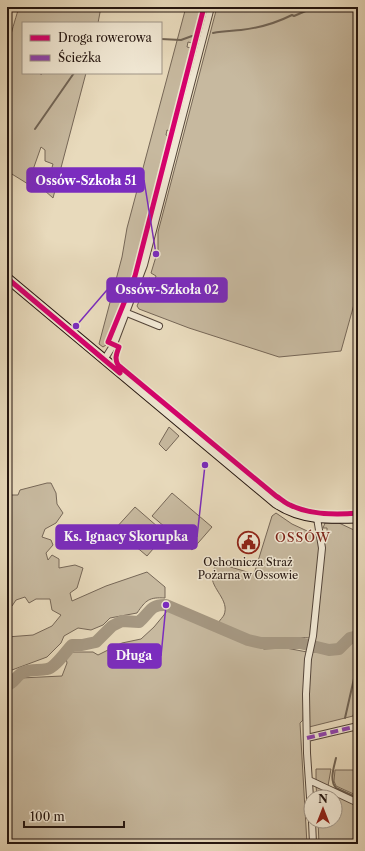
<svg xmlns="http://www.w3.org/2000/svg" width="365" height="851" viewBox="0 0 365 851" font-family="'Libre Caslon Text',serif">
<rect width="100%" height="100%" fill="#e8dabc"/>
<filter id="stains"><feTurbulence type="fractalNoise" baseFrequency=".005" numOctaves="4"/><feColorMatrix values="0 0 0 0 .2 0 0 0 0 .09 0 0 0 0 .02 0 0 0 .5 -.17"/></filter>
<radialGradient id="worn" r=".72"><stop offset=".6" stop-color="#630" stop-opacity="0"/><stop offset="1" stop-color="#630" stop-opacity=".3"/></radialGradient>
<!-- green -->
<path fill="#c7b99f" stroke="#766757" d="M19,7H101L98,23H23V73H41V75L42,73H86L53,198L44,190C43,180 51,174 53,164L45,161V150L41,147L28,184L7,171V81L9,76C0,64 15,21 19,7Z
M186,7H202L192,43L188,42L187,47L191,48L170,131L167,130L166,135L168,136L134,269L130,280L126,279L124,283L128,285L108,335L109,339L106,345L103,347L99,344L122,257L127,228Z
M217,7H358V290L341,351L279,357L189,328L139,309L137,306L149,278L155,280L156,276L151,273L158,250V232Z
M169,427L179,436L166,451L159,444Z
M47,483H51L56,493L57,504L63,513L56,523L45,529L42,537L51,540L53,545L46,553L48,560L52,555L59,559V568L75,565L83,568L77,588L70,593L72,601L106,586L147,572L165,587V598C149,597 146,600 137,613L110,618L103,625L91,630L78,628L64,636L61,643L47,657L12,670L7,669V637L33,635L52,626L61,615L52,610L50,599H36L29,603L25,597L16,600L12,606L7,605V495H18L20,490Z
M172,493L212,527L192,550L152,516Z
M135,507L166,534L147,556L115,529Z
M276,513L292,524L318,536L319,553L310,638C297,636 287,642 275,642C255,641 237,631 218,623C220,620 223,617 224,615C230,600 211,589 212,575C212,571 216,566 217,563L254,574L272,516Z
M325,523H339L354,530L358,526V632C338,637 339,656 314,643L322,533H327V528H323Z
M168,610L264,649L286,648L307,652L303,720L300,723L307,844H7V688L14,685L21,678L62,676L67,663L66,658L73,652H93L98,655L122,643L141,639L154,627Z
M358,639V697L353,716L309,727L308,705L311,652H340Z
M316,769H331L328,786L316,780Z
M335,770H358V796L336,786L334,781Z
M316,786L358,806V844H319L318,821H335V797H317Z"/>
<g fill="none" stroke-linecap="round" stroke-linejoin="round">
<!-- stream -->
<path stroke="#716353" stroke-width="2" d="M213,33C223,31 231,31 241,30C259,28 276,23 292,15L294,16L308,10L312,7
M161,39L181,40L192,36
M35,129L74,73
M345,718L358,661
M336,758C334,767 329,780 336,788L358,798"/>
<!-- river -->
<path stroke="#a59781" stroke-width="12" d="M7,685C14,684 17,674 24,672C32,669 39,671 47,669C55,668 66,651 72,645H82L96,642L112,626L122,621L139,622C150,613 150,604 166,605L248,640L261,643H300L329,650L339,649L350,638L358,636"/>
<defs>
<path id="street" d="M127,313L159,326
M104,360L114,344L144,265L211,7
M307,738L358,726
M309,780L358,803
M311,812L307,753L306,694L308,659L313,636L322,548L317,518
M312,821L313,844"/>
<path id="secondary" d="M7,278L276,503C301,520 329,519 358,518"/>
</defs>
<!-- street casing -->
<use href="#street" stroke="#55463a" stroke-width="8"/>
<!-- secondary casing -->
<use href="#secondary" stroke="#24150f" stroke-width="11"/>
<!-- street -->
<use href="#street" stroke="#f0e7d3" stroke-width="6"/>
<!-- secondary -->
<use href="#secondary" stroke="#f0e7d3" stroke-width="9"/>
<!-- quiet -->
<path stroke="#8e44ad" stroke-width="4" stroke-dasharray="8 4" stroke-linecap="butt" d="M307,738L358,726"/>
<defs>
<path id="cycleway" d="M204,7L135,276L108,342L119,347C117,353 114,358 118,365L276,496C281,499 285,503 290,505C310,515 336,515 358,513
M7,278L120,373"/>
</defs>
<!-- cycleway casing -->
<use href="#cycleway" stroke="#f0e7d3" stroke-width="8"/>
<!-- cycleway -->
<use href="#cycleway" stroke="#d6006c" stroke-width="5"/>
</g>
<!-- icons -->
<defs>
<symbol id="civic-ring" viewBox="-11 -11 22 22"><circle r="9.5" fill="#f0e7d3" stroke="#8f2418" stroke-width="1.5"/><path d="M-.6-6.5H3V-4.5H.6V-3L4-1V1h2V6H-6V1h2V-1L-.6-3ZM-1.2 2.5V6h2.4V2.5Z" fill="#8f2418"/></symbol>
</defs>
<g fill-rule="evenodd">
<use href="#civic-ring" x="236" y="530" width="25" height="25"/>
</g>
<g text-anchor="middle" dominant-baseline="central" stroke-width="3" stroke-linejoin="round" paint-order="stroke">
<!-- poi labels -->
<g font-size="11" fill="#24150f" stroke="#f0e7d3">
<text x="248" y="562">Ochotnicza Straż<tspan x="248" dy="13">Pożarna w Ossowie</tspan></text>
</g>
<!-- quarter labels -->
<g font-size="13" letter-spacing="1" fill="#7a1f14" stroke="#f0e7d3">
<text x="303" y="537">OSSÓW</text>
</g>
</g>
<!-- callouts -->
<path fill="none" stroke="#7b2cbf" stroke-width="1.5" d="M156 254L144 180M76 326L107 290M205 465L197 537M166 605L161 656"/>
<g fill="#7b2cbf" stroke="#f0e7d3" stroke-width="1.5">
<circle cx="156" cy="254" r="4"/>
<circle cx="76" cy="326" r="4"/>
<circle cx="205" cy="465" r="4"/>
<circle cx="166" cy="605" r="4"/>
</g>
<g fill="#7b2cbf" stroke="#7b2cbf" stroke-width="1.5">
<rect x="27" y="168" width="117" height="24" rx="4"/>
<rect x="107" y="278" width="120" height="24" rx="4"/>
<rect x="56" y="525" width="141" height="24" rx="4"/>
<rect x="108" y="644" width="53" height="24" rx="4"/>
</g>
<g font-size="12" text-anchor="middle" font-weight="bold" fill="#fff">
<text x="86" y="185">Ossów-Szkoła 51</text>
<text x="167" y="294">Ossów-Szkoła 02</text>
<text x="126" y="541">Ks. Ignacy Skorupka</text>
<text x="134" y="660">Długa</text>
</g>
<!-- margin -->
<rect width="365" height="851" fill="none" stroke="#e8dabc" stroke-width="24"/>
<rect x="8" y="8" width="349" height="835" fill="none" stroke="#24150f" stroke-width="2"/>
<rect x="12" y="12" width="341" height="827" fill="none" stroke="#24150f"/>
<!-- legend -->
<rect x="22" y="22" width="140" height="52" fill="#f0e7d3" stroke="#9e9385"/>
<rect x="30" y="35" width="20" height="6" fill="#d6006c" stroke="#9e9385"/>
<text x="58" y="42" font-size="12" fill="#24150f">Droga rowerowa</text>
<rect x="30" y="55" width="20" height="6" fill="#8e44ad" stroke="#9e9385"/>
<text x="58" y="62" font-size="12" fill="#24150f">Ścieżka</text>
<!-- north arrow -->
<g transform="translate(323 809)"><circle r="19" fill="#f0e7d3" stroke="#9e9385"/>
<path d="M0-3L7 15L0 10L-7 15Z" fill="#8f2418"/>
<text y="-6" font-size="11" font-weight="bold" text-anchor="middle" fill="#24150f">N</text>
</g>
<!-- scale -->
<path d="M24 821v6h100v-6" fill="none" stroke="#24150f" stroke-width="2"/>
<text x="30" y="821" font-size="12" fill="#24150f" stroke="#f0e7d3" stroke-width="3" paint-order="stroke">100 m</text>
<rect width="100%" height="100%" filter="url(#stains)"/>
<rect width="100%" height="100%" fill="url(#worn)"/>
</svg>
